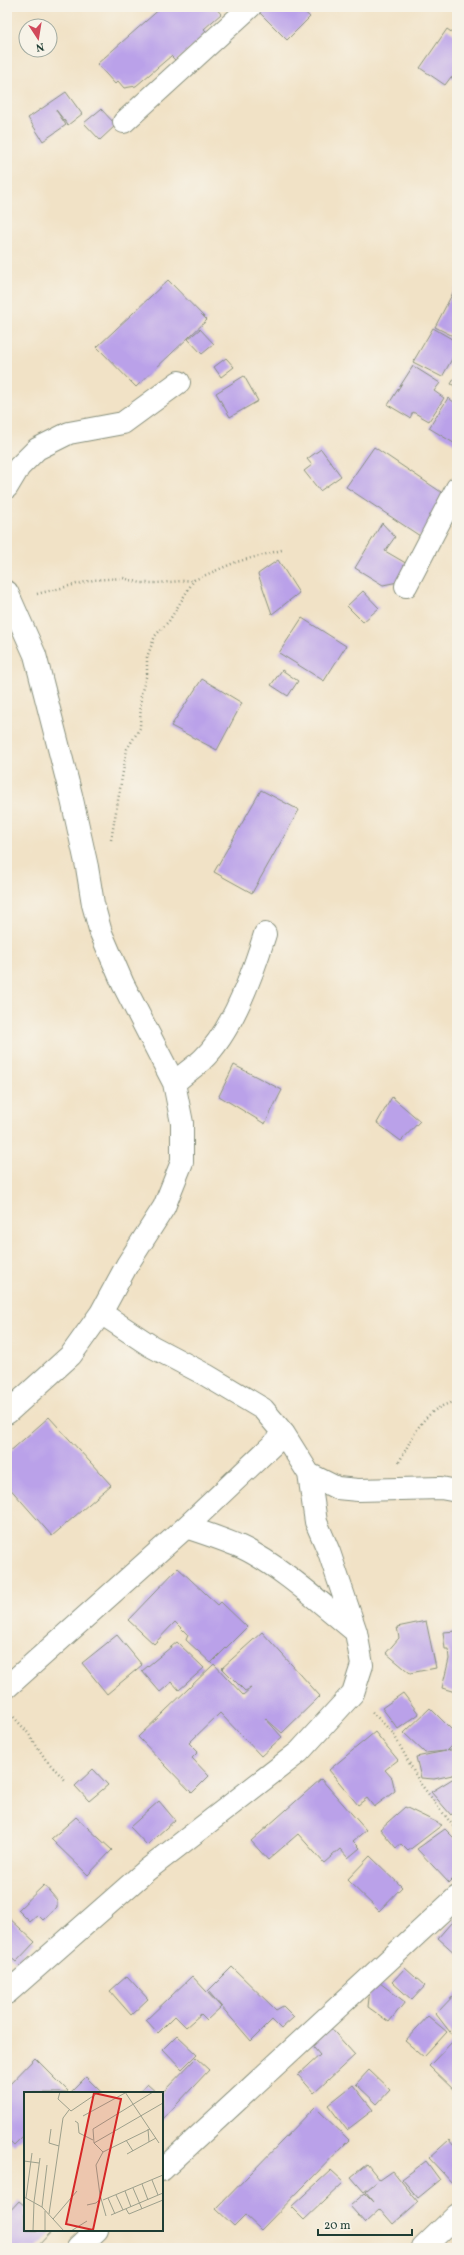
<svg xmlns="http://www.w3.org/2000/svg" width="464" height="2255" viewBox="0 0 464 2255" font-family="Vollkorn,serif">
<rect width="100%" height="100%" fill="#f7f3e8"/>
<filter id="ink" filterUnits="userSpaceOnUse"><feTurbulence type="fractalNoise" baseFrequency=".025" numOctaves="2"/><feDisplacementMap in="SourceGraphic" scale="8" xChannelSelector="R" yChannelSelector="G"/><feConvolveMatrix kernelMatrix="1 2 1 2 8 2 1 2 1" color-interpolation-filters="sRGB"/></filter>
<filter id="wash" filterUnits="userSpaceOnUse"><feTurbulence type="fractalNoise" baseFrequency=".012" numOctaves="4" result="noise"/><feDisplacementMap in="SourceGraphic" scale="16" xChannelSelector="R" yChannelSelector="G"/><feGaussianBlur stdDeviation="0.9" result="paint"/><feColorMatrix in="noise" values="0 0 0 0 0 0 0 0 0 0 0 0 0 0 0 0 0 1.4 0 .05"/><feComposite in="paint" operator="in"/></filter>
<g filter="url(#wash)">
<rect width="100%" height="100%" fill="#f1e2c6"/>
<g id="blocks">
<!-- building -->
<path fill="#baa1e9" d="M162,7H215L221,14L204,29L208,33L176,61L171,56L136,86L124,88L118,81L115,84L97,64Z
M261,7H299L310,17L287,40L258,11Z
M447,29L457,36V82L451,77L445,85L420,68Z
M66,92L82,114L68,125L56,110L66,125L43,141L28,118Z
M101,109L116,125L100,140L84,123Z
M168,280L207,320L136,387L97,347Z
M457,285V338L435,327Z
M433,328L457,342V350L442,377L413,362Z
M200,329L214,344L202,354L188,339Z
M226,358L234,367L221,377L214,367Z
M413,366L440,383L434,391L444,398L429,421L413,412L410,418L388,405Z
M457,374V387L451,384Z
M244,376L258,401L230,417L216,393Z
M448,398L457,404V445L429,428Z
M374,447L450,498L423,538L346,487Z
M321,449L341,476L320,491L304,471L312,465L307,459Z
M382,523L395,537L385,551L409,565L398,582L383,585L355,568Z
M278,560L299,593L272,614L258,574Z
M363,591L379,608L363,622L347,606Z
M302,618L346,646L324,681L279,653Z
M282,670L298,681L288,696L271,685Z
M202,679L242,703L217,750L171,726Z
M261,790L299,810L252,893L214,872Z
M234,1065L282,1090L265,1124L219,1096Z
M392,1097L420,1121L401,1141L377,1123Z
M49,1417L111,1485L52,1536L7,1485V1454Z
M178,1568L218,1605L221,1602L247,1627L211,1663L186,1640L188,1635L175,1622L154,1644L128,1620Z
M426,1621L436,1668L410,1673L386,1653L399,1638L397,1627Z
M457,1631V1684L455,1692L442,1688L449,1659L448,1649H445L443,1632Z
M262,1632L320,1696L282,1733L265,1718L282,1737L261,1756L220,1713L189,1743L198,1752L192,1758L209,1776L192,1793L138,1737L214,1664L243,1695L251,1688L245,1691L222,1668Z
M117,1635L142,1665L107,1694L82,1663Z
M177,1642L204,1668L179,1690L172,1682L160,1692L142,1671Z
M403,1693L419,1714L398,1729L382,1708Z
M430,1708L457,1735V1741L447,1751L454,1749L457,1774L434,1779L421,1778L416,1757L446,1751L425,1753L404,1733Z
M375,1732L398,1760L385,1770L392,1778L395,1791L374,1807L367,1798L358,1805L329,1770Z
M93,1769L108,1785L89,1801L75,1786Z
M457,1776V1809L451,1815L431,1792Z
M321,1779L366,1830L353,1841L360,1848L348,1858L340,1849L324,1863L298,1834L268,1860L251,1841Z
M159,1801L175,1820L147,1845L130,1827Z
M405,1807L442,1825L408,1851L401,1844L396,1848L380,1829Z
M76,1817L112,1850L88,1875L51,1839Z
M445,1829L457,1841V1875L449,1883L417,1849Z
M370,1856L402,1887L379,1911L347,1880Z
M44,1885L57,1900V1907L43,1920L38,1915L30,1922L18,1910Z
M7,1916L35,1942L16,1962L7,1954Z
M457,1916V1955L438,1938Z
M232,1967L276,2010L283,2006L294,2017L281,2029L272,2020L251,2041L208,1991Z
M405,1968L425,1986L412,2000L392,1982Z
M127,1976L148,1999L131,2015L110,1991Z
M192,1976L221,2007L207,2020L201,2014L186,2027L175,2016L158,2033L146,2020Z
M380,1983L405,2002L389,2022L368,2007L370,1989Z
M457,1992V2032L453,2036L436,2014Z
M428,2016L447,2032L424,2057L405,2041Z
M327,2024L355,2055L314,2093L298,2075L320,2055L308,2041Z
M177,2035L197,2054L182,2069L163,2049Z
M457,2037V2093L429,2066Z
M35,2058L68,2091L66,2093H25V2134L14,2145L7,2138V2087Z
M196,2058L209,2070L162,2120V2093Z
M369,2070L390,2090L377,2104L356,2084Z
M86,2077L102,2093H70Z
M147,2084L157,2093H139Z
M353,2085L373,2110L347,2130L328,2105Z
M315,2107L349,2140L261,2230L245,2215L234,2226L216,2209Z
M449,2140L454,2146L457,2143V2180L453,2184L429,2158Z
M426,2161L440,2180L418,2198L402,2179Z
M367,2164L380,2180L393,2171L418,2202L393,2224L380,2209L365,2223L350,2206L365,2193L374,2202L366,2192L377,2182L364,2192L351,2177Z
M331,2170L344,2182L304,2220L291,2207Z
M19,2201L25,2206V2230L52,2231L36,2248H7V2214Z"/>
</g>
</g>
<g filter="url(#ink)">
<use href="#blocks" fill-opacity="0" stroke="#88907d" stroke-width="1"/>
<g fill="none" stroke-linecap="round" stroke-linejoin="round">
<defs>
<path id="street" d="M124,122L250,7
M7,487L19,467L37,449L69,433L123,423L179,382
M406,586L457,488
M7,592L35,655L71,795L87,867L93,904L101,933L123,984L174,1083L182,1123V1162L164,1207L127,1265L101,1313L151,1346L206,1375L263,1409L284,1434L309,1474L316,1522L329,1552L356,1632L362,1665L353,1693L299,1752L147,1870L7,1993
M174,1083C183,1075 193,1068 202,1060C232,1032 253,973 265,934
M7,1413L71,1355L101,1313
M309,1474L337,1488L358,1490L441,1488L457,1491
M186,1527C204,1533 223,1539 241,1547C278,1564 323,1605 356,1632
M7,1687L186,1527L284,1434
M162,2170L457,1897
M78,2248L97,2230
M423,2248L457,2215"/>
</defs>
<!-- street casing -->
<use href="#street" stroke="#88907d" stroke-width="24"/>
<!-- path -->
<path stroke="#88907d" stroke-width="2.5" stroke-dasharray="1 3" stroke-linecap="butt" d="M37,594L93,580L123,578L141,583H157L194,580
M111,840L127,749L140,728L141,694L147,674V657L155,636L169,621L194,580L236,562L282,550
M399,1462C415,1434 422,1409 457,1401
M372,1712L393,1733L420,1783L457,1831
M11,1714L28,1733L46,1760L66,1781"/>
<!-- street -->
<use href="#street" stroke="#fff" stroke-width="22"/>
</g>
</g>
<!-- overview -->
<g transform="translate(24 2092)">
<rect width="139" height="139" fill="#f1e2c6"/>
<path fill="none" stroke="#9da08c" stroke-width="1" d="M36,0L34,7L47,19L75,0M101,0L135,51M59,24L101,1M51,29L54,31L55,41L69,48M27,37L25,51L35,54M124,37L125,50M102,48L109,59M70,51L139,11M79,60L126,37M103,62L132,46M0,69L15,71M128,88L134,103M118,92L124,108M109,96L118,117M101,99L107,115M92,103L99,118M0,105L18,115L40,139M2,106L8,61M84,106L91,122M79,108L139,83M63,113L72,111L77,106M18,115L23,73M102,117L105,122L139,108M25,122L39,26L45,18M87,123L139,101M82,124L76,103L72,73L79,60L70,51L69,37L129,0M29,127L53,99M9,139L10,110L16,66M21,139V119M47,139L63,129"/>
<path fill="#d62828" fill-opacity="0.15" stroke="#d62828" stroke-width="2" d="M70,1L97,7L69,138L42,132Z"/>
<rect width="139" height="139" fill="none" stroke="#1f3d34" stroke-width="2"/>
</g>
<!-- margin -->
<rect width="464" height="2255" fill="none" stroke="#f7f3e8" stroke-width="24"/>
<!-- north arrow -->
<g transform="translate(38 38) rotate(168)"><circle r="19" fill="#f7f3e8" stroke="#a1aaa0"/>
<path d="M0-3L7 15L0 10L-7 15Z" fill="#d1495b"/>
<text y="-6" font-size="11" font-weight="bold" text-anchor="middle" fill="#1f3d34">N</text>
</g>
<!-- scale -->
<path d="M318 2229v6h94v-6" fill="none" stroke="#1f3d34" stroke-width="2"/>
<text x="324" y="2229" font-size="12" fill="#1f3d34" stroke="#f7f3e8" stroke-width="3" paint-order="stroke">20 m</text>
</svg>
